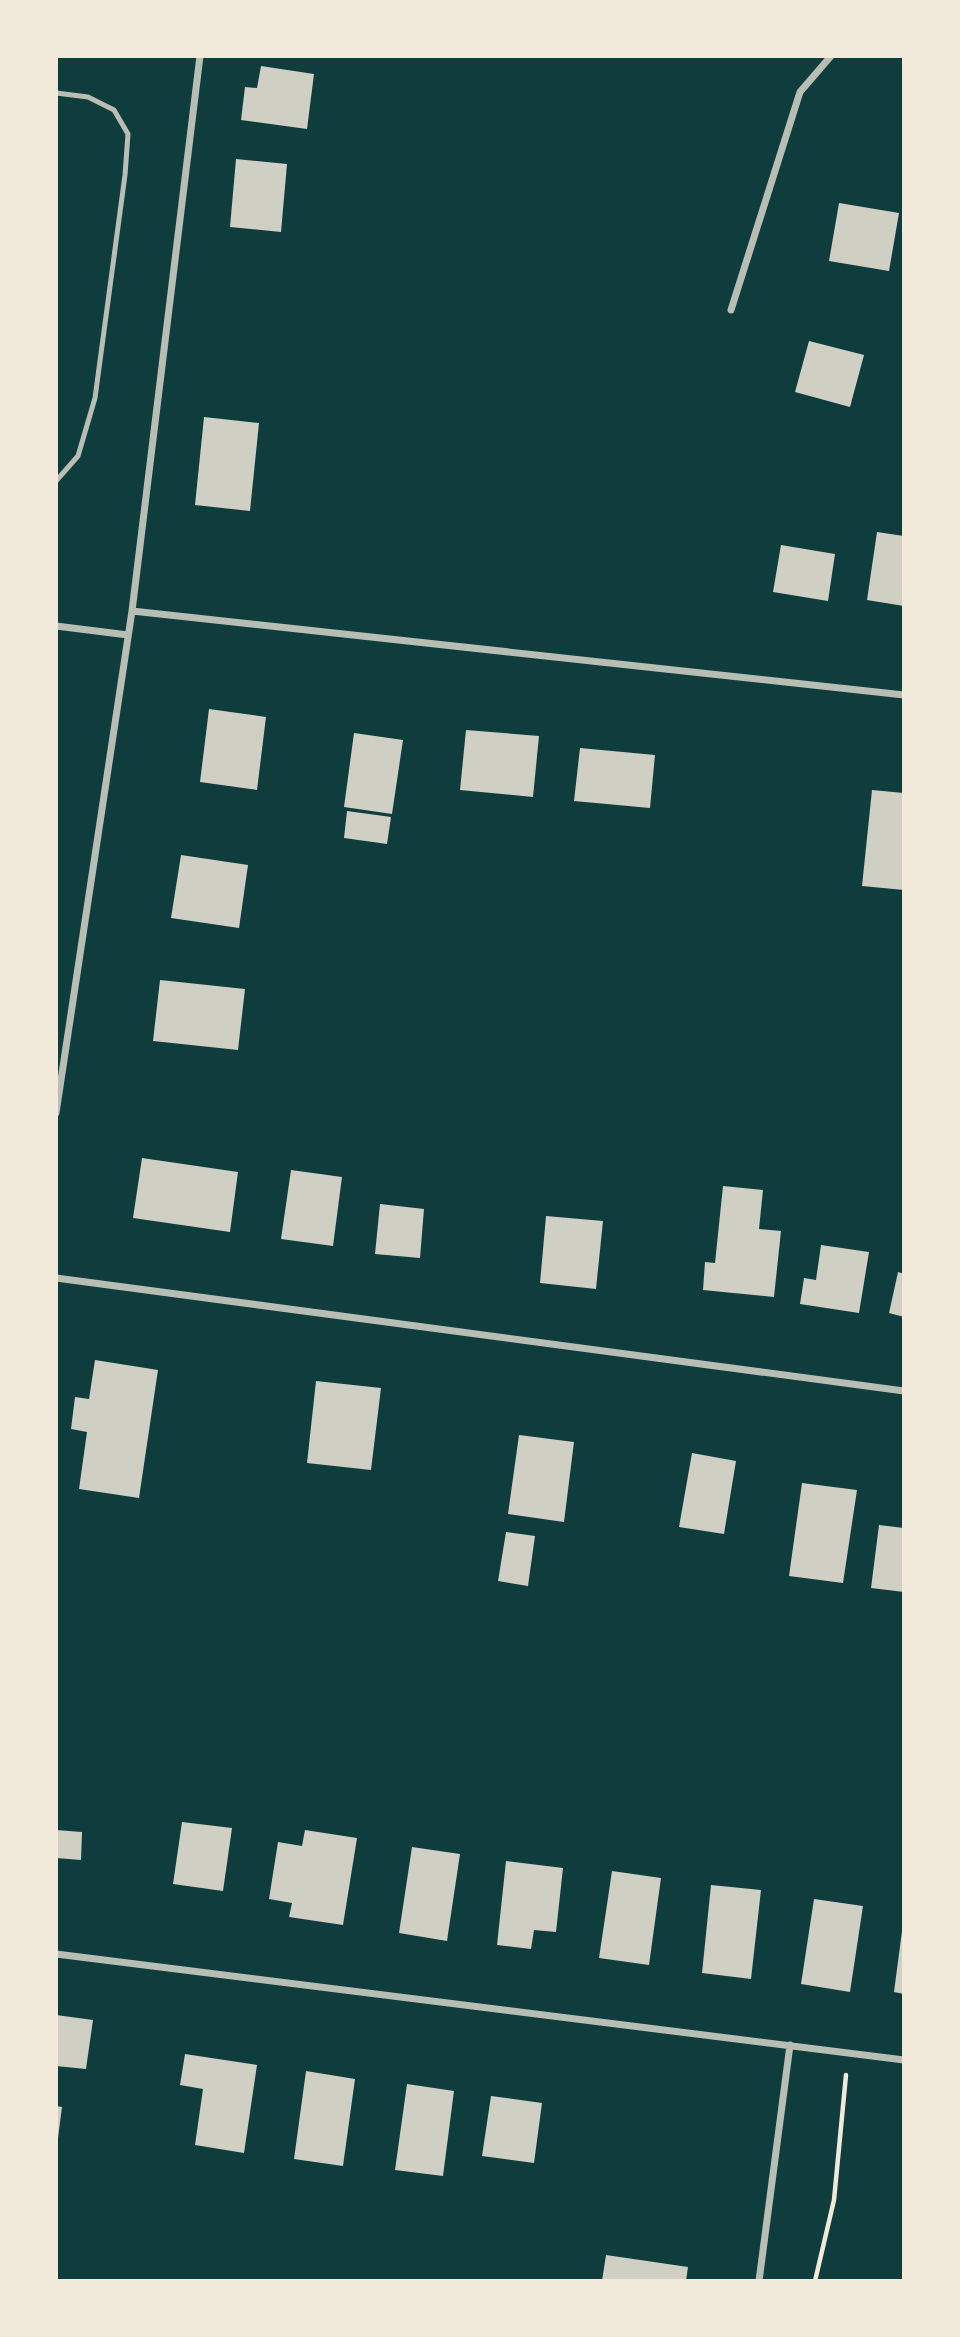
<svg xmlns="http://www.w3.org/2000/svg" width="960" height="2337" viewBox="0 0 960 2337" font-family="Overpass,sans-serif">
<rect width="100%" height="100%" fill="#0f3d3e"/>
<!-- building -->
<path fill="#cfcfc3" d="M261,66L314,74L307,129L241,120L245,87L257,88Z
M236,159L287,164L281,232L230,227Z
M839,203L899,213L889,271L829,261Z
M809,341L864,355L850,407L795,392Z
M204,417L259,423L250,511L195,505Z
M877,532L904,536V606L867,600Z
M781,545L835,554L828,601L773,592Z
M209,709L266,717L257,790L200,782Z
M466,730L539,736L533,797L460,790Z
M354,733L403,740L392,814L344,807Z
M580,748L655,755L650,808L574,801Z
M872,790L904,793V890L862,886Z
M347,811L391,817L387,844L344,838Z
M181,855L248,865L239,928L171,918Z
M160,980L245,989L238,1050L153,1041Z
M142,1158L238,1172L230,1232L133,1218Z
M291,1170L342,1177L333,1246L281,1239Z
M723,1186L763,1190L759,1229L781,1231L774,1297L703,1290L705,1262L715,1263Z
M380,1204L424,1209L420,1258L375,1254Z
M546,1216L603,1221L596,1289L540,1283Z
M821,1245L869,1252L859,1313L800,1304L804,1278L816,1280Z
M898,1272L904,1274V1317L889,1313Z
M95,1360L158,1370L139,1498L79,1489L87,1432L71,1429L75,1397L89,1399Z
M316,1381L381,1388L371,1470L307,1463Z
M519,1435L574,1442L564,1522L508,1514Z
M692,1453L736,1461L724,1534L679,1527Z
M802,1483L857,1490L843,1583L789,1576Z
M879,1525L904,1528V1592L871,1588Z
M506,1532L535,1536L528,1586L498,1581Z
M182,1822L232,1828L223,1891L173,1884Z
M56,1830L82,1832L81,1860L56,1858Z
M305,1830L357,1838L343,1925L289,1917L292,1903L269,1899L278,1842L302,1846Z
M412,1847L460,1854L447,1941L399,1933Z
M506,1861L563,1868L556,1932L534,1930L531,1949L497,1945Z
M612,1871L661,1878L649,1965L599,1958Z
M711,1885L761,1890L751,1979L702,1973Z
M814,1899L863,1906L850,1992L801,1984Z
M902,1931H904V1994L894,1992Z
M56,2015L93,2020L86,2069L56,2066Z
M185,2054L257,2065L244,2153L195,2145L203,2089L180,2085Z
M306,2071L355,2079L343,2166L294,2159Z
M407,2084L454,2091L443,2176L395,2170Z
M491,2096L542,2103L534,2163L482,2156Z
M56,2106L62,2107L58,2138H56Z
M606,2255L688,2267L686,2281H602Z"/>
<g fill="none" stroke-linecap="round" stroke-linejoin="round">
<!-- path -->
<path stroke="#f1e9da" stroke-width="4.5" d="M815,2281L834,2200L846,2075"/>
<!-- service -->
<path stroke="#b8beb3" stroke-width="5" d="M56,93L88,97L114,110L128,134L125,175L95,398L78,456L56,481"/>
<!-- minor -->
<path stroke="#b8beb3" stroke-width="7" d="M731,310L800,92L831,56
M132,611L904,695
M56,626L128,635
M56,1113L132,611L200,56
M56,1278L904,1391
M56,1954L904,2060
M759,2281L790,2045"/>
</g>
<!-- border -->
<rect width="960" height="2337" fill="none" stroke="#f1e9da" stroke-width="116"/>
</svg>
